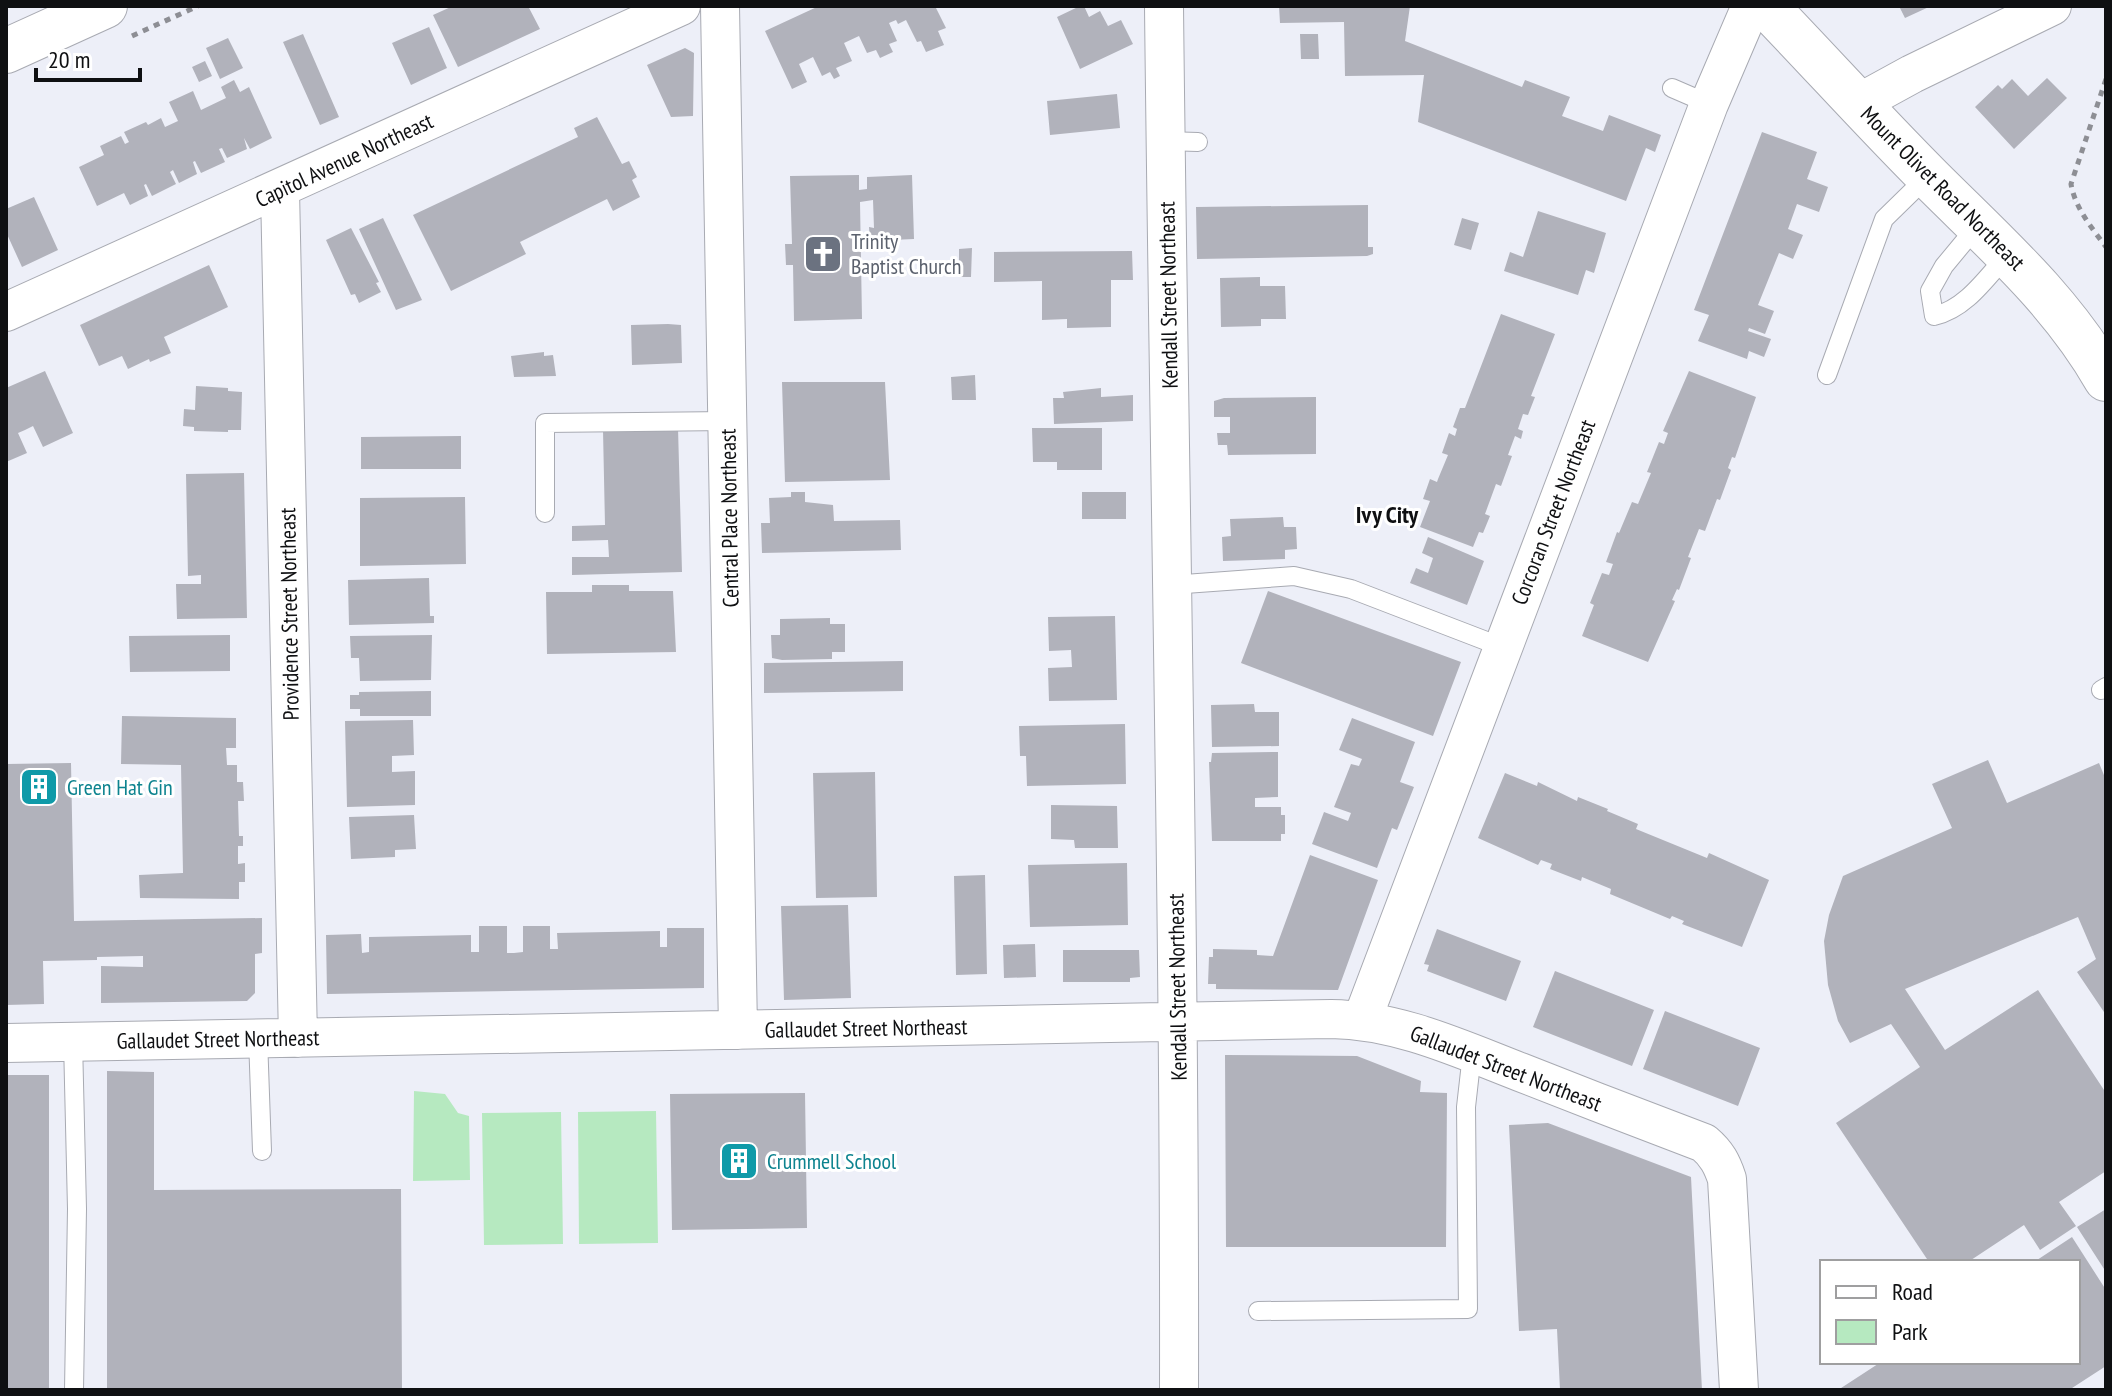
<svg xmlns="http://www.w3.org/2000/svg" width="2112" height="1396" viewBox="0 0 2112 1396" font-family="'PT Sans Narrow',sans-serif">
<rect width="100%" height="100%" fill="#edeff8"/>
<!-- green -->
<path fill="#b6e9c0" d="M414,1091L445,1094L458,1113L469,1116L470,1180L413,1181Z
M656,1111L658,1243L579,1244L578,1112Z
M561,1112L563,1244L484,1245L482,1113Z"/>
<!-- building -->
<path fill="#b1b2bb" d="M453,6H528L540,29L458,67L433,15Z
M819,6H935L946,28L938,31L944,45L926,52L921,41L917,42L906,20L898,24L896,20L889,23L897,41L889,44L893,52L880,58L876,50L867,53L859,36L844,43L852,61L836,68L840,76L834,79L830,72L822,76L813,57L799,64L807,82L792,89L765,31Z
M1080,6H1084L1089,17L1100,11L1108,26L1121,20L1133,44L1080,69L1057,17Z
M1279,6H1410L1405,41L1522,87L1525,80L1570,97L1562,116L1603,131L1609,115L1661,135L1655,152L1646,148L1626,201L1418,122L1424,75L1345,76L1344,22L1280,23Z
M1899,6H1931L1905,18Z
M429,27L447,68L411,85L392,43Z
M303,34L339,117L320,125L283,42Z
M1300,34H1318L1319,59H1301Z
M228,38L243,68L220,79L206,48Z
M685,48L694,53L693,116L671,117L647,65Z
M205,61L212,76L199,82L192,67Z
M2047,78L2067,98L2014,149L1975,107L1998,85L2002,89L2012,79L2028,96Z
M234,80L240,92L249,87L272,138L250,149L244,138L247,149L227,158L222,148L219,149L225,162L201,173L195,161L193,162L197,174L179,183L173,170L170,172L176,184L152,196L146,184L144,185L148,196L130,205L124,193L97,206L79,167L104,155L100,146L121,136L125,144L129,142L124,132L146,122L148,125L161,118L165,127L178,121L169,102L193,91L201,110L226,98L221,87Z
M1117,94L1120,128L1050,135L1047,101Z
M597,117L622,164L629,161L637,177L632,180L640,197L613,211L607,199L520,242L526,254L451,291L413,215L578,137L574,128Z
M1762,132L1817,152L1807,179L1828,187L1819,212L1797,204L1788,229L1803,235L1793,259L1779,253L1758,305L1774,311L1765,334L1749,328L1748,331L1771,339L1764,357L1749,351L1747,359L1698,341L1709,315L1694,310Z
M859,175V190L867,189V177L912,175L914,239L870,241L869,227L874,228L873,200L860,202L862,319L794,321L793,265H786L785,244H792L790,176Z
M34,197L58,250L22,267L6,232V209Z
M1368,205V247H1373V254L1367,256L1197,259L1196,207Z
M1538,211L1606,233L1594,273L1586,270L1578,295L1504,271L1510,252L1523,257Z
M383,218L422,300L396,310L359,229Z
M1462,218L1479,223L1471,250L1454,245Z
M351,228L379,282L376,283L381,292L359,303L355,294L351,295L326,240Z
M972,248L971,277H959V249Z
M1132,251L1133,280H1111V327L1067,328V319L1042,320V281L994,282V252Z
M209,265L228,307L164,337L171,353L150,362L149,359L128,369L122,356L99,366L80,325Z
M1260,277V286H1285L1286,319H1261V326L1221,327L1220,278Z
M1501,314L1555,334L1531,396L1535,397L1528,415L1523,414L1518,429L1523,431L1521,439L1515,436L1508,455L1512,456L1501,486L1496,484L1485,514L1490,516L1483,533L1479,532L1473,547L1420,527L1430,501L1423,499L1430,479L1437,482L1438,479L1448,455L1442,453L1449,433L1455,436L1457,429L1453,427L1460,408H1465Z
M668,324L681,325L682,363L632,365L631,325Z
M544,352V356L553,355L556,376L514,377L511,356Z
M45,371L73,433L43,447L33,426L25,430L18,433L27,453L6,462V388Z
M1689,371L1756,397L1735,458L1732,457L1728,468L1731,470L1720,500L1717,499L1705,531L1699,529L1688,557L1691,558L1679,590L1677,589L1672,600L1675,601L1648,662L1582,636L1594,605L1590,603L1602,573L1609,575L1613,564L1606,562L1617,532L1619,533L1632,502L1638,504L1651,473L1647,472L1659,442L1664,444L1668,433L1663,431Z
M975,375L976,400H952L951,377Z
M782,382H885L890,480L785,482Z
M196,386L228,388V391L242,392L241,430H228V432L194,431V427L183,426L184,409L195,410Z
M1101,388V397L1133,395V421L1054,424L1053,398H1064L1063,392Z
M1316,397V454L1228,455L1227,445H1218L1217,433H1230V417H1214V401L1224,398Z
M678,428L682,572L572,575V557H609L608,540L572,541V526L605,525L603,430Z
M1032,428H1102V470H1057V462H1033Z
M461,436V469H361V437Z
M244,473L247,618L177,619L176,584H201V575L188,576L186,474Z
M791,492H805V502L833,505L834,521L900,520L901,550L762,553L761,523H770L769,498L791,497Z
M1082,492H1126V519H1082Z
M465,497L466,564L360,566V498Z
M1283,517L1284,527H1296L1297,549L1285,550V559L1223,561L1222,537L1231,536L1230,519Z
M1428,537L1484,561L1467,605L1410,583L1416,568L1428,573L1433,558L1422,553Z
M429,578L430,616H434V623L349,625L348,580Z
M592,585H629V591H673L676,652L547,654L546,592H592Z
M1268,591L1461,662L1433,736L1241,663Z
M1115,616L1117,700L1049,701L1048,668L1072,667L1071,650L1049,651L1048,617Z
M830,618V624H845V652H832V659L782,660L772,658L771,635H780V619Z
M230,635V671L130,672L129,636Z
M432,635L431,680L360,681L359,658H351L350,636Z
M903,661V691L764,693V663Z
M431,691V716H360V709H350V695H359V692Z
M1254,704L1255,712H1279V746L1212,747L1211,705Z
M122,716L236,718V748H226L227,765H237V782H243L244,801H238L239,836H243V846H238V864L245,863V882H239V899L140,898L139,875L183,873L181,765L121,764Z
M1352,718L1415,742L1400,782L1414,787L1397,830L1392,828L1377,868L1312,844L1324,812L1348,821L1351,813L1334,807L1351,764L1359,766L1362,759L1339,750Z
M413,720L414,755L392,756V772L415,771V805L347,807L345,721Z
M1125,724L1126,784L1027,786L1026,756H1020L1019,726Z
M1278,752V797L1255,798V807H1281V815H1285V834H1281V841H1212L1209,762H1211L1212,753Z
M1988,760L2007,803L2099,763L2106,780V1015L2077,972L2096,959L2078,917L1905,989L1945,1050L2038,990L2106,1093V1171L2059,1202L2076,1226L2040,1250L2024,1225L1968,1262H1929L1836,1123L1920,1067L1891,1024L1850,1043L1838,1021L1828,985L1824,941L1829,915L1843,876L1952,828L1932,784Z
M71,763L74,921L262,918V953L255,954V993L247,1001L101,1003V966L143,967V956L97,957V960L43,961L44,1004L6,1005V764Z
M875,772L877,897L816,898L813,773Z
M1505,773L1537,786L1538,782L1577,801L1578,797L1608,809L1607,811L1638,824L1636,829L1707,858L1709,853L1769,880L1742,947L1682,924L1684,921L1672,916L1670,919L1610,894L1611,889L1582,877L1581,881L1550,869L1552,864L1541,860L1538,865L1478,838Z
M1051,805L1117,806L1118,848H1075L1074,840L1051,839Z
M414,815L416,849L395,850V857L351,859L349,817Z
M1310,855L1378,880L1338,990L1216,989V984H1208L1209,957H1213V949L1257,950V955L1273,956Z
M1127,863L1128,925L1030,927L1028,865Z
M985,875L987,974L956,975L954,876Z
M848,905L851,998L784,1000L781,906Z
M479,926H507V953H514L523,952V926H550V949H558L557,933L660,931V947H667V928H704V988L327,994L326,935L361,934L362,953L369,952V937L471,935V952H479Z
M1437,929L1521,961L1506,1001L1427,971L1429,965L1424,964Z
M1035,944L1036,977L1004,978L1003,945Z
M1063,950H1139L1140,977L1130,978V982H1063Z
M1555,971L1654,1010L1632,1066L1533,1027Z
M1665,1011L1760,1048L1738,1106L1643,1069Z
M1225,1055L1357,1056L1421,1081L1420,1092L1447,1093L1446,1247H1226Z
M107,1071L154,1072V1190L401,1189L402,1390H107Z
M6,1075H49V1390H6Z
M805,1093L807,1228L672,1230L670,1094Z
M1548,1123L1691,1177L1702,1390H1560L1557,1329L1519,1331L1509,1125Z
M2106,1209V1272L2077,1227Z
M2072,1237L2106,1290V1366L2069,1390H1838L1881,1362H2078V1262H2034Z"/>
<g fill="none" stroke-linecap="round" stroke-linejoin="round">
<defs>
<path id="service" d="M1672,88L1709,104
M1165,141L1198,142
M1978,225L1944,266L1930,291L1934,316C1966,309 1987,277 2008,254
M1827,375L1884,219L1928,176
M545,513V423L728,421
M1171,585L1294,576L1351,589L1502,647
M2101,690L2106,687
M258,1038L262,1151
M73,1041L77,1209L74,1390
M1258,1311L1468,1309L1466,1107L1472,1054"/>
<path id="minor" d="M720,6L738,1030
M1164,6C1169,467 1180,929 1179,1390
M1859,103L1912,74L2052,6
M280,190L298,1038
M6,312L681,6
M1362,1020L1709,104L1751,6
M6,1043L1331,1019C1398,1020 1458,1048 1520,1072C1581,1096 1643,1120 1704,1143C1717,1154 1722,1164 1727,1179L1739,1390"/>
<path id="tertiary" d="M6,51L105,6"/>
<path id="secondary" d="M1766,6C1821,63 1874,122 1930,178C1994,242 2061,300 2106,379"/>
</defs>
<!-- service casing -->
<use href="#service" stroke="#a8aab2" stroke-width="20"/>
<!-- minor casing -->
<use href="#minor" stroke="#a8aab2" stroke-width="40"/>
<!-- tertiary casing -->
<use href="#tertiary" stroke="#a8aab2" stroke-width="46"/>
<!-- secondary casing -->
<use href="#secondary" stroke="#a8aab2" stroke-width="46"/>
<!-- path -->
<path stroke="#8d8e94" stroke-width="5" stroke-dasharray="6 6" stroke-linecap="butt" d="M132,36L198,6
M2106,79L2071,184C2075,208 2092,228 2106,247"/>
<!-- service -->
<use href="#service" stroke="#fff" stroke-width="18"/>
<!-- minor -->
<use href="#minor" stroke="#fff" stroke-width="38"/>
<!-- tertiary -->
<use href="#tertiary" stroke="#fff" stroke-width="44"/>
<!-- secondary -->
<use href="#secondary" stroke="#fff" stroke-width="44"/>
</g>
<!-- icons -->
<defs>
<symbol id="church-square" viewBox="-11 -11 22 22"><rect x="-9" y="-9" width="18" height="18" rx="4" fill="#6b7280" stroke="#fff"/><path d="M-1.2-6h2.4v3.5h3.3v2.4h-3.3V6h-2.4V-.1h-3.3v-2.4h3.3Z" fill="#fff"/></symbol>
<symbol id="building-square" viewBox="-11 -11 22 22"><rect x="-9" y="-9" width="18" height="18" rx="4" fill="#0f9aa8" stroke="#fff"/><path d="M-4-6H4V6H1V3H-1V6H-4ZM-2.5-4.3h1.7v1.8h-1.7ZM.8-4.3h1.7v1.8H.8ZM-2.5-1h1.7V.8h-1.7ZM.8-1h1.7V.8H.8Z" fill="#fff"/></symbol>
</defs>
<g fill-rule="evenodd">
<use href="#church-square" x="801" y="232" width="44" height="44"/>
<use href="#building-square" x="17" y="765" width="44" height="44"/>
<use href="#building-square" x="717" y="1139" width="44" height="44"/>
</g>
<g text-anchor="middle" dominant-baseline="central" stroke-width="6" stroke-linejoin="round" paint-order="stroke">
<!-- street labels -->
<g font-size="22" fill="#0f1012" stroke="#fff">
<text transform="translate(344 160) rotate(-25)">Capitol Avenue Northeast</text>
<text transform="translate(1943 188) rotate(45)">Mount Olivet Road Northeast</text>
<text transform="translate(1168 295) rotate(-91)">Kendall Street Northeast</text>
<text transform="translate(1553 512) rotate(-69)">Corcoran Street Northeast</text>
<text transform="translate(729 518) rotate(-91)">Central Place Northeast</text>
<text transform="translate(289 614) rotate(-91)">Providence Street Northeast</text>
<text transform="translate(1177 987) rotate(-91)">Kendall Street Northeast</text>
<text transform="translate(866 1028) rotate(-1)">Gallaudet Street Northeast</text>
<text transform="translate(218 1039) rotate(-1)">Gallaudet Street Northeast</text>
<text transform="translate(1506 1068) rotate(21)">Gallaudet Street Northeast</text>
</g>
<!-- worship labels -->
<g font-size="22" fill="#5b616d" stroke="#fff" text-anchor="start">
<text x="851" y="241">Trinity<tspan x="851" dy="25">Baptist Church</tspan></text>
</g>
<!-- culture labels -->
<g font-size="22" fill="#0d838f" stroke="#fff" text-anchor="start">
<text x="67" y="787">Green Hat Gin</text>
<text x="767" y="1161">Crummell School</text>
</g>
<!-- neighbourhood labels -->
<g font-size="24" font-weight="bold" fill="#0f1012" stroke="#fff">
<text x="1387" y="514">Ivy City</text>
</g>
</g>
<!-- border -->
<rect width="2112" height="1396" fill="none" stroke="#0f1012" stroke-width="16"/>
<!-- legend -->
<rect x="1820" y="1260" width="260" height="104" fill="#ffffff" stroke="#9f9fa0" stroke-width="2"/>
<rect x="1836" y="1286" width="40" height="12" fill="#ffffff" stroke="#9f9fa0" stroke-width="2"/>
<text x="1892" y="1300" font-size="24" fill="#0f1012">Road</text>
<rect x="1836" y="1320" width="40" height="24" fill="#b6e9c0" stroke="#9f9fa0" stroke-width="2"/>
<text x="1892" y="1340" font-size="24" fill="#0f1012">Park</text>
<!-- scale -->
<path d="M36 68v12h104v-12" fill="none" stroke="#0f1012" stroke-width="4"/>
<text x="48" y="68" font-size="24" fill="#0f1012" stroke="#ffffff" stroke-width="6" paint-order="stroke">20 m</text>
</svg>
